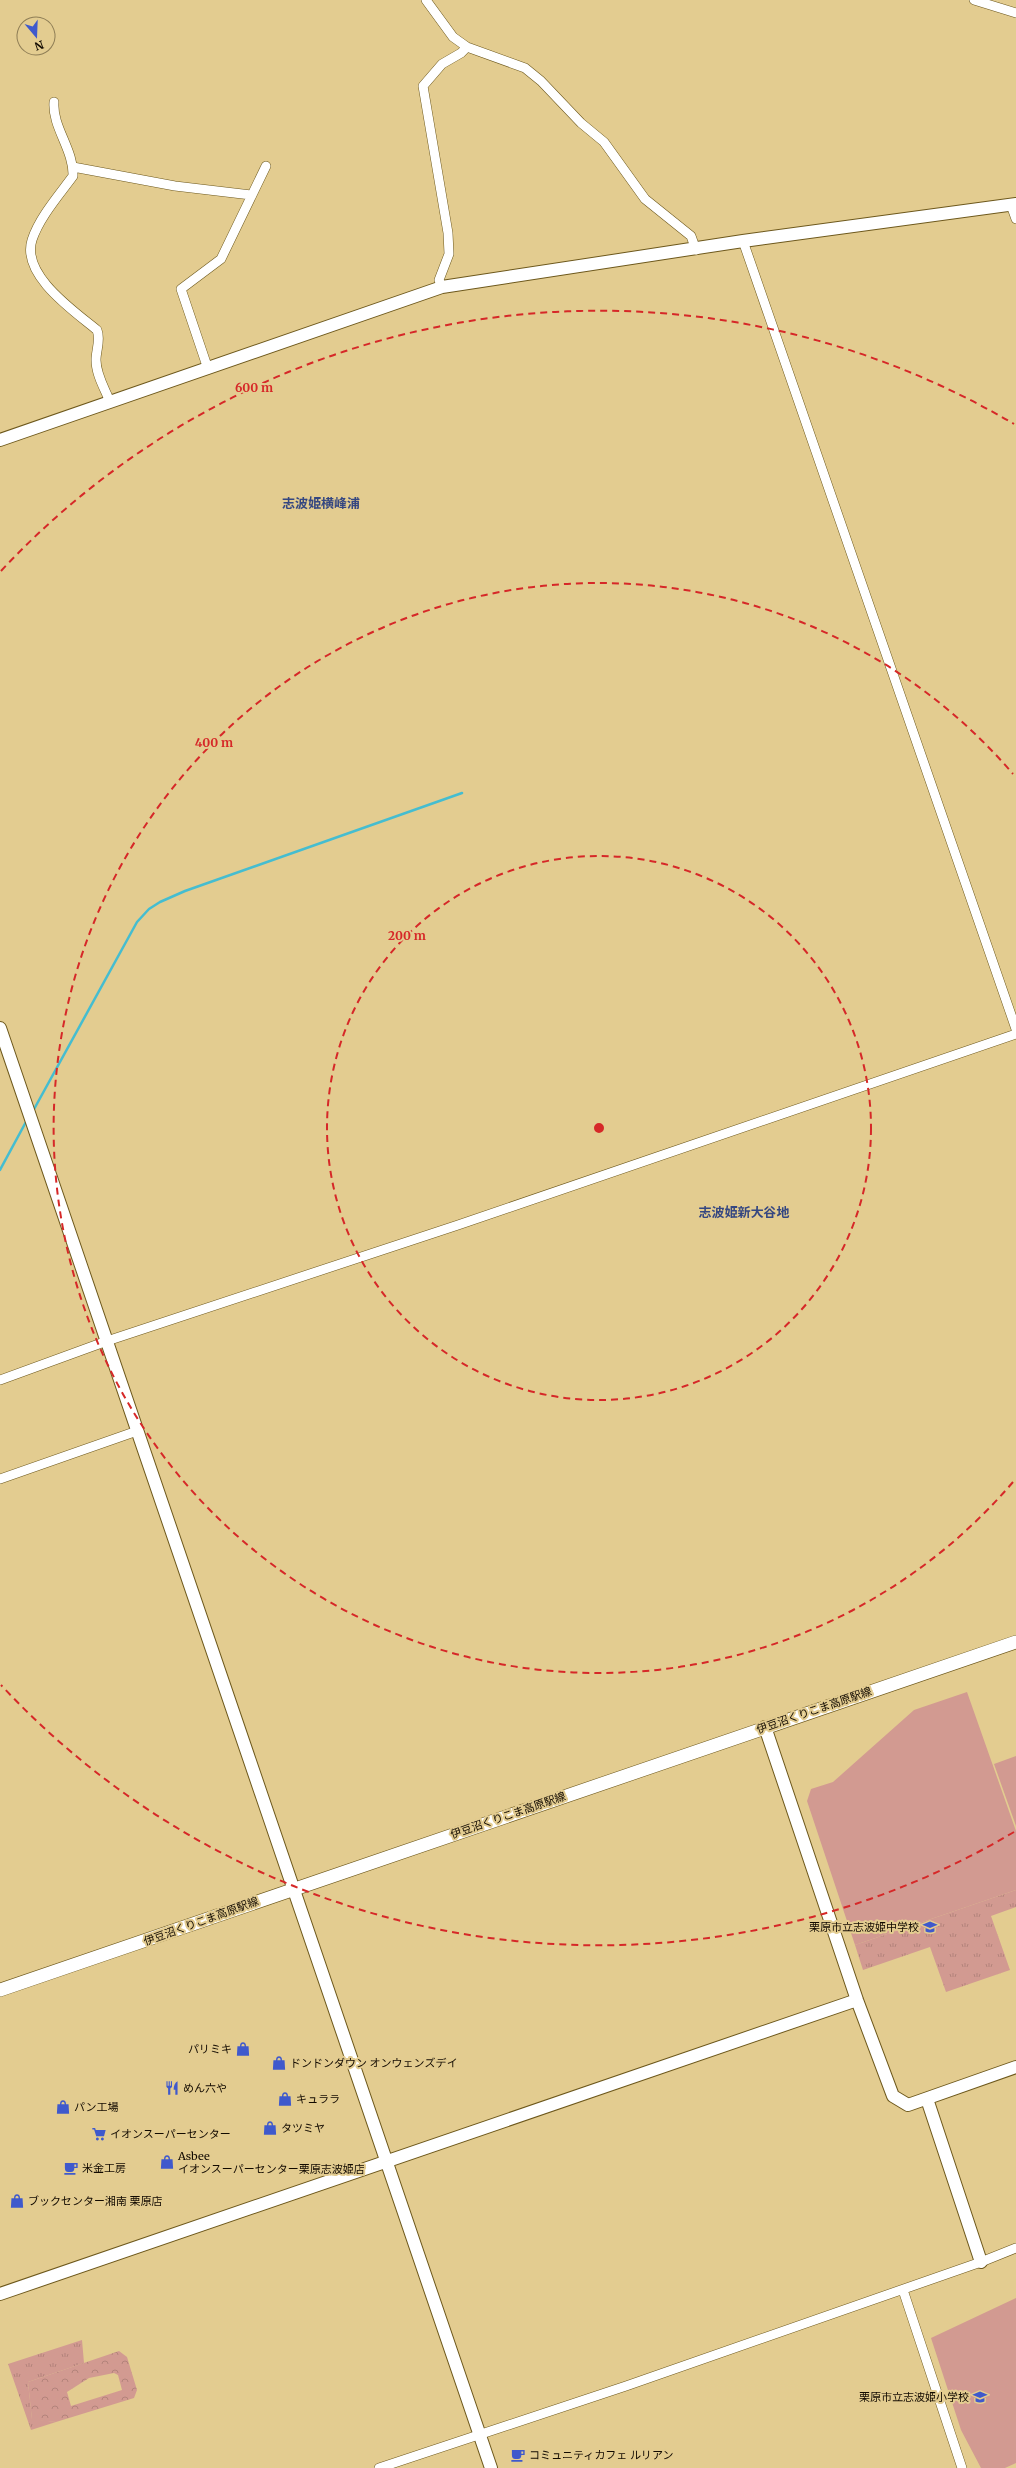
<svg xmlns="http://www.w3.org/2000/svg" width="1016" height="2468" viewBox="0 0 1016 2468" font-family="Merriweather,'Noto Sans JP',serif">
<defs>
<pattern id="grass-tufts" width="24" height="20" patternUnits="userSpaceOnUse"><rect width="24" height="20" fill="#d29a91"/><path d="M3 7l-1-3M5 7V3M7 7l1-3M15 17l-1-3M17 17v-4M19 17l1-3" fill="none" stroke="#b3837b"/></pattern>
<pattern id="forest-crowns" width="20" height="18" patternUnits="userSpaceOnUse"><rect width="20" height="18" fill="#d29a91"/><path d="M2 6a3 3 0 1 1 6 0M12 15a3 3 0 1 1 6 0" fill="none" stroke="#b3837b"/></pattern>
</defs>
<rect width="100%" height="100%" fill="#e3cc90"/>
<!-- grass -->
<path fill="url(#grass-tufts)" d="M1016,1890V1907L991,1916L1010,1970L946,1992L930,1947L863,1970L855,1945Z
M82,2340L84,2363L28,2382L32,2419L56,2422L31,2430L8,2364Z"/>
<!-- forest -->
<path fill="url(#forest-crowns)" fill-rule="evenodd" d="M119,2351L127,2357L137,2390L134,2398L56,2422L32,2420L28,2382ZM114,2373L118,2375L122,2390L71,2406L67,2392L89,2378Z"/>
<!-- pitch -->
<path fill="#d29a91" d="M967,1692L1016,1831V1890L855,1945L807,1801L811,1789L833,1782L914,1710Z
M1016,1756V1826L994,1764Z
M1016,2298V2463L1005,2468H981L961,2430L931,2338Z"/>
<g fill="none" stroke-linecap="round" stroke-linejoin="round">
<!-- stream -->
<path stroke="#45bdd0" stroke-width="2.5" d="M33,1111L137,922L149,909L160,902L185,891L462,793
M0,1170L27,1120"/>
<defs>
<path id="minor" d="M426,0L453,37L467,47L525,68L541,81L581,123L604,142L645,199L691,236L696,250
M974,0L1016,13
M54,102C52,127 74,150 73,176C59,195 39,218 32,240C21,275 74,311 97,330C101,340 96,350 96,360C96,375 105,389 110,402
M73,167L175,186L251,195
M1011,205L1016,219
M743,241L1016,1029
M442,287L439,280L449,254L448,233L423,86L442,64L461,53L467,47
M208,369L181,289L221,259L266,166
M0,1380L107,1341L458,1225L1016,1034
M0,1479L137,1431
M903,2290L962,2468
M379,2468L626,2386L981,2262L1016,2248"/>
<path id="tertiary" d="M0,440L442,287L743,241L1016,204
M0,1028L491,2468
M765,1727L857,2000L893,2096L908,2105L1016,2067
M927,2099L981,2262
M0,2294L857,2000"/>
<path id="secondary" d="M0,1990L1016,1642"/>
</defs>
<!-- minor casing -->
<use href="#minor" stroke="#6d581c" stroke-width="10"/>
<!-- tertiary casing -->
<use href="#tertiary" stroke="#6d581c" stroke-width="14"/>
<!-- secondary casing -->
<use href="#secondary" stroke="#6d581c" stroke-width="14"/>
<!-- minor -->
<use href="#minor" stroke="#fff" stroke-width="9"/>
<!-- tertiary -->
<use href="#tertiary" stroke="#fff" stroke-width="12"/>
<!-- secondary -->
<use href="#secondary" stroke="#fff" stroke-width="13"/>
</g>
<!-- distance rings -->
<g fill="none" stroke="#d62828" stroke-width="2" stroke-dasharray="7 5">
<circle cx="599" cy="1128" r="272"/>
<path d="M1013 1482A545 545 0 1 1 1013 774"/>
<path d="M1014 1832A817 817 0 0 1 1 1685M1 571A817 817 0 0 1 1014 424"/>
</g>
<!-- icons -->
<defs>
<symbol id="school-bare" viewBox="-9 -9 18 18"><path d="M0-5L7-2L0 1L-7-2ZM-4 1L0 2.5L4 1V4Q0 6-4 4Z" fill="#3f59cc" stroke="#e3cc90" stroke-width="2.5" paint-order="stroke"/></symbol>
<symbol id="shop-bare" viewBox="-9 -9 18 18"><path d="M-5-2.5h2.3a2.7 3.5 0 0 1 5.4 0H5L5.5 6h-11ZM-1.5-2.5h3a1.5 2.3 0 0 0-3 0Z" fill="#3f59cc" stroke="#e3cc90" stroke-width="2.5" paint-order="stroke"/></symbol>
<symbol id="restaurant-bare" viewBox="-9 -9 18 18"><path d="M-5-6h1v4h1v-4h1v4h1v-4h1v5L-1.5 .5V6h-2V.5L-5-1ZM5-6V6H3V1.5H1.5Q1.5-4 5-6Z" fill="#3f59cc" stroke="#e3cc90" stroke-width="2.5" paint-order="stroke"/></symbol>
<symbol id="supermarket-bare" viewBox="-9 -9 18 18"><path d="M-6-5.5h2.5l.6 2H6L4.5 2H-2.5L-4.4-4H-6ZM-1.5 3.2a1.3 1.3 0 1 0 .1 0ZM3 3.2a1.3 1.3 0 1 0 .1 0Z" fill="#3f59cc" stroke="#e3cc90" stroke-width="2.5" paint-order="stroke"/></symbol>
<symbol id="cafe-bare" viewBox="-9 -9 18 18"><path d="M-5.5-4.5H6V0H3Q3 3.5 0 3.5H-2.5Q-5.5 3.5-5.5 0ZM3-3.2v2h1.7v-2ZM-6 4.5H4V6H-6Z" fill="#3f59cc" stroke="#e3cc90" stroke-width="2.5" paint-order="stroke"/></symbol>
</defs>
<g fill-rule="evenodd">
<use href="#school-bare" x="920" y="1917" width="20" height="20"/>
<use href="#shop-bare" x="233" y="2039" width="20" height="20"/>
<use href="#shop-bare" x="269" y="2053" width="20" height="20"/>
<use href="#restaurant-bare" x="162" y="2078" width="20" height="20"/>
<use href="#shop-bare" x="275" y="2089" width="20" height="20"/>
<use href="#shop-bare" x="53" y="2097" width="20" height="20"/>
<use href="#shop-bare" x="260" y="2118" width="20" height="20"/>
<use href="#supermarket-bare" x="89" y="2124" width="20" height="20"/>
<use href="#shop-bare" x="157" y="2152" width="20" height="20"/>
<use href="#cafe-bare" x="61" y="2158" width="20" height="20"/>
<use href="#shop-bare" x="7" y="2191" width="20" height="20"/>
<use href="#school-bare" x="970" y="2387" width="20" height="20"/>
<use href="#cafe-bare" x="508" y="2445" width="20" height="20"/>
</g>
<g text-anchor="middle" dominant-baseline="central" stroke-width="4" stroke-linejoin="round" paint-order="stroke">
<!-- street labels -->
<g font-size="11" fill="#120a00" stroke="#e3cc90">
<text transform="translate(814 1710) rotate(-19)">伊豆沼くりこま高原駅線</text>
<text transform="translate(508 1815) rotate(-19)">伊豆沼くりこま高原駅線</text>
<text transform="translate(201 1921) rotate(-20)">伊豆沼くりこま高原駅線</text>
</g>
<!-- poi labels -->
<g font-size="11" fill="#120a00" stroke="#e3cc90" text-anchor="start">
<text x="919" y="1927" text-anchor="end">栗原市立志波姫中学校</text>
<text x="232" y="2049" text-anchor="end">パリミキ</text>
<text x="290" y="2063">ドンドンダウン オンウェンズデイ</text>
<text x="183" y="2088">めん六や</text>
<text x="296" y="2099">キュララ</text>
<text x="74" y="2107">パン工場</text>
<text x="281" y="2128">タツミヤ</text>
<text x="110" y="2134">イオンスーパーセンター</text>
<text x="178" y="2156">Asbee<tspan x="178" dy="13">イオンスーパーセンター栗原志波姫店</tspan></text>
<text x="82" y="2168">米金工房</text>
<text x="28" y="2201">ブックセンター湘南 栗原店</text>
<text x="969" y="2397" text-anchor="end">栗原市立志波姫小学校</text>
<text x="529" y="2455">コミュニティカフェ ルリアン</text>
</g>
<!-- quarter labels -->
<g font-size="13" font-weight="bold" fill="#354781" stroke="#e3cc90">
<text x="321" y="503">志波姫横峰浦</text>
<text x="744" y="1212">志波姫新大谷地</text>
</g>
</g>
<circle cx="599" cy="1128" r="6" fill="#d62828" stroke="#e3cc90" stroke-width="2"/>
<g font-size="12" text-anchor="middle" font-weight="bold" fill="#d62828" stroke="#e3cc90" stroke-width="4" stroke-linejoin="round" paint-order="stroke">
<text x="254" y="392">600 m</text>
<text x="214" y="747">400 m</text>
<text x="407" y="940">200 m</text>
</g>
<!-- north arrow -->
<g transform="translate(36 36) rotate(161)"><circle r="19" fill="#e3cc90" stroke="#8f7e56"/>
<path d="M0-3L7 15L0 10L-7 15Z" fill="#3f59cc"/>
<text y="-6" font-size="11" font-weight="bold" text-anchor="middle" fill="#120a00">N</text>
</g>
</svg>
